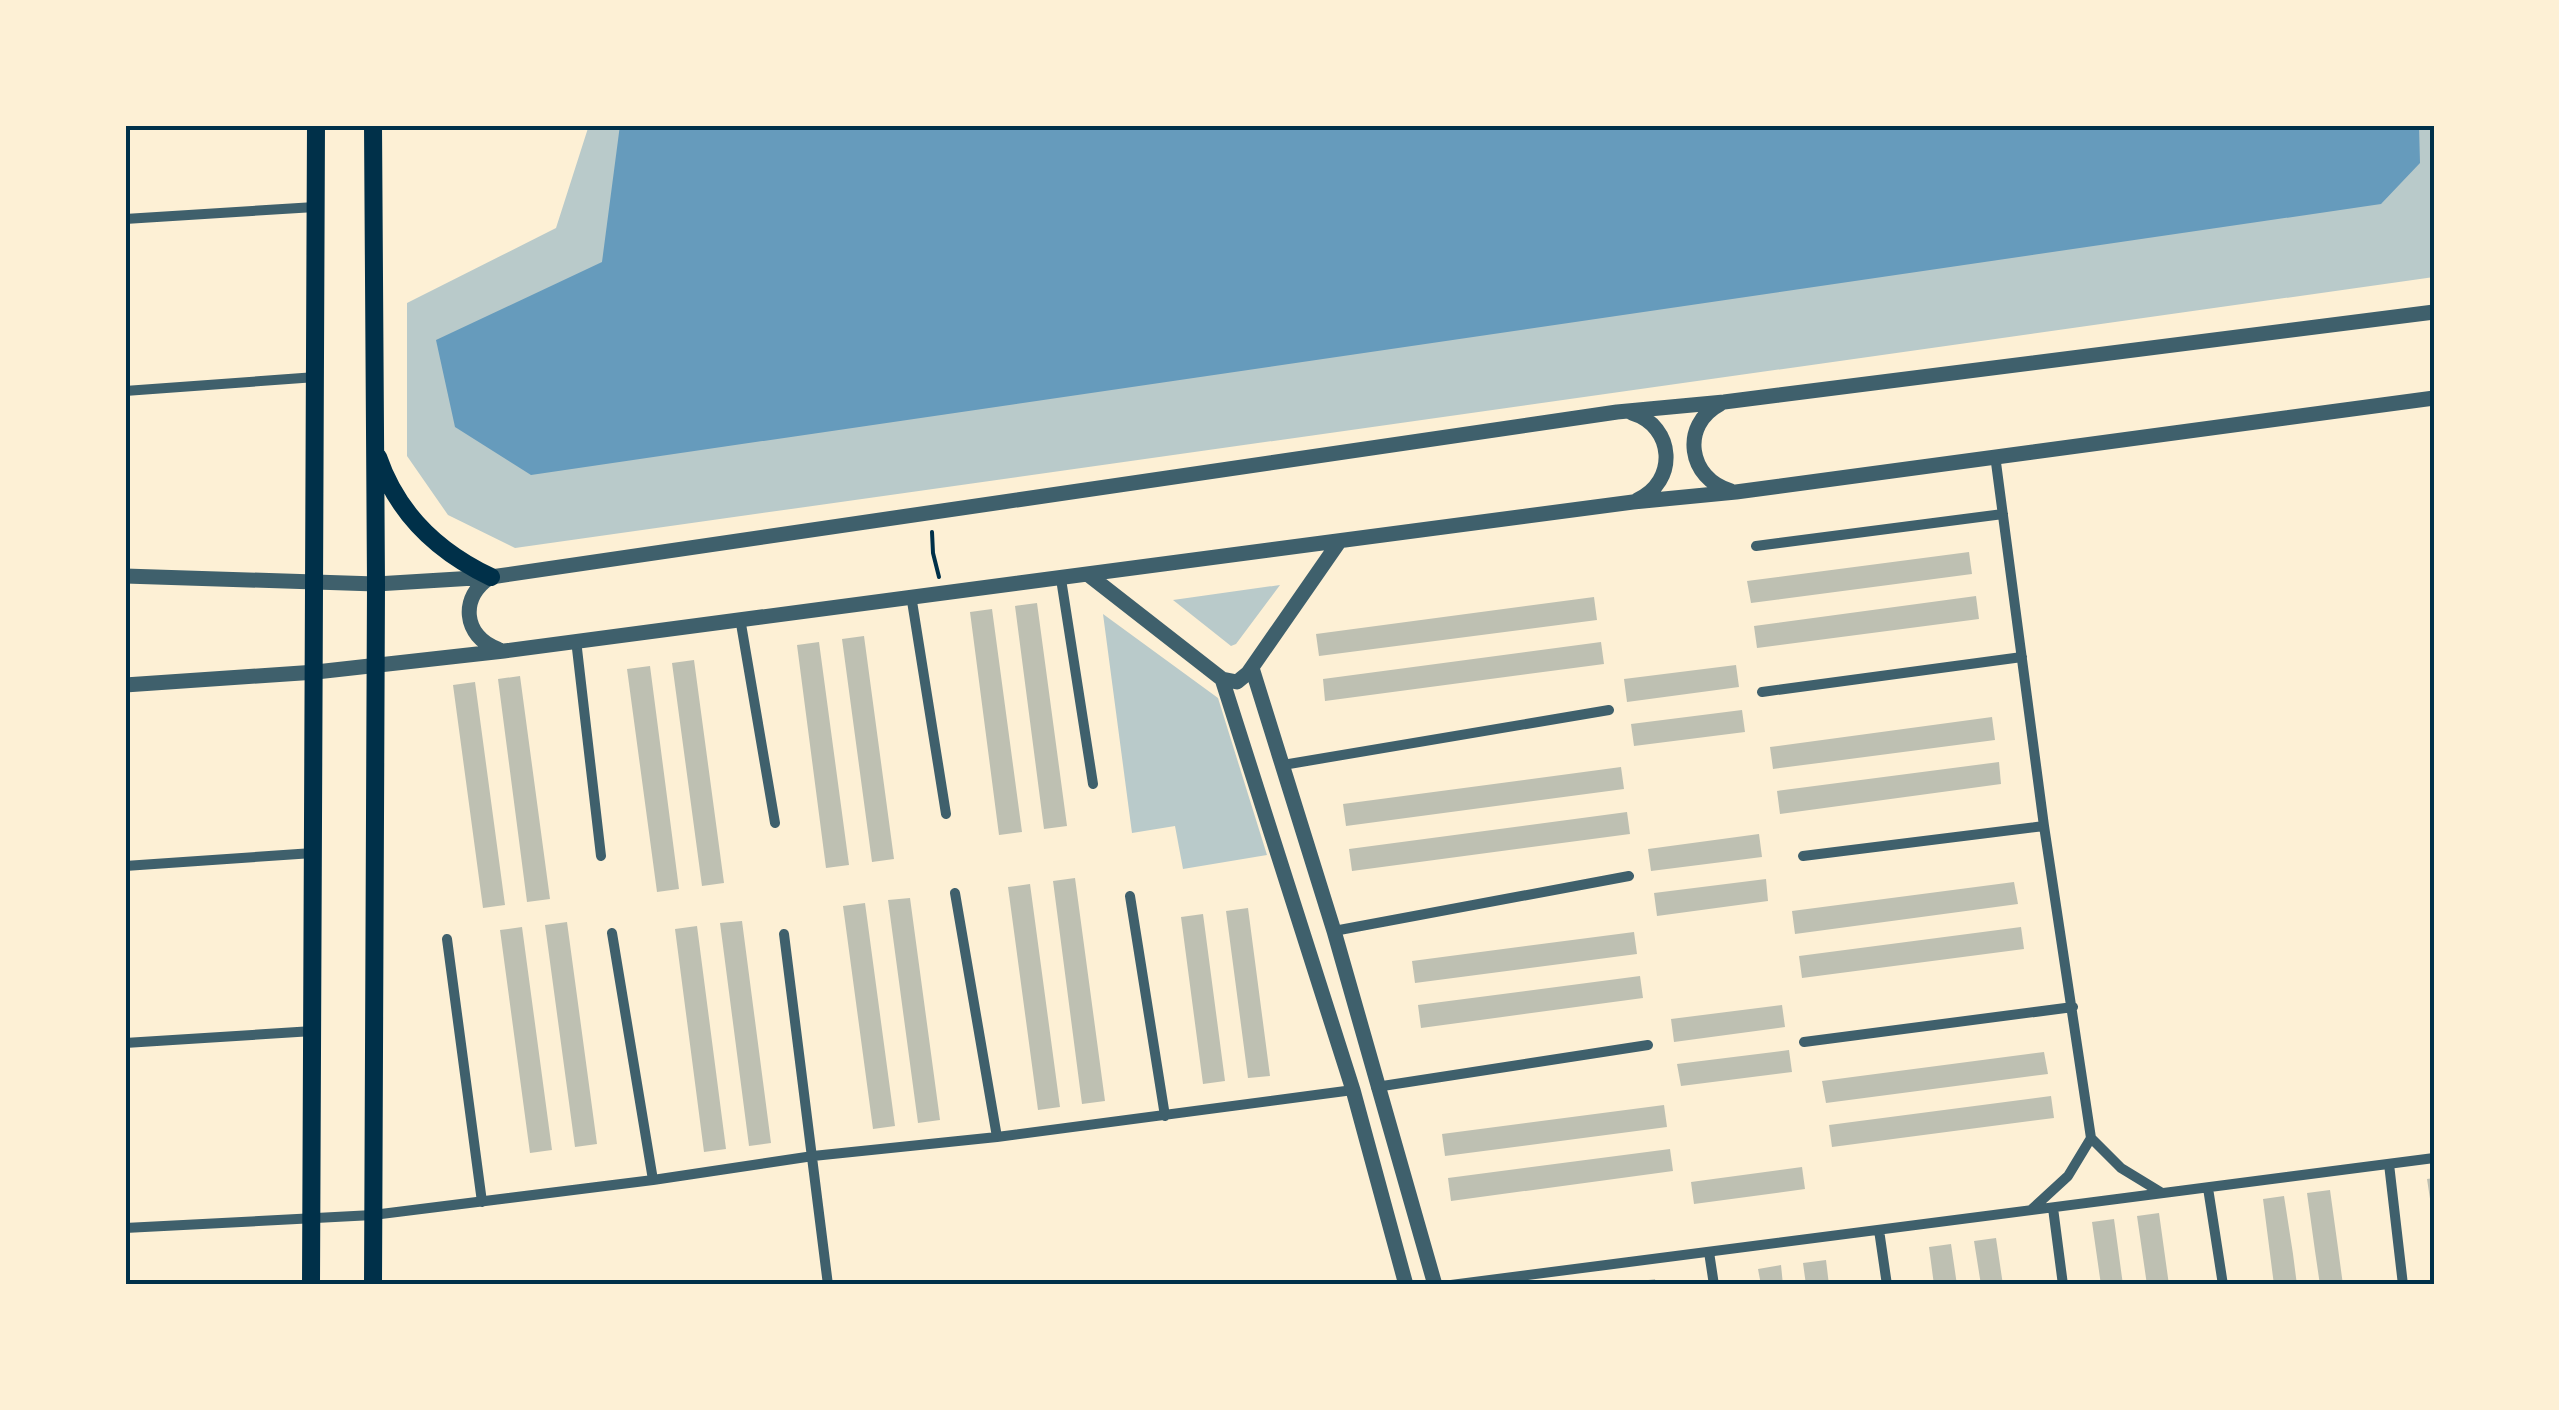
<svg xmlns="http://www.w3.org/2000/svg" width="2559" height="1410" viewBox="0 0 2559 1410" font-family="Karla,sans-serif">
<rect width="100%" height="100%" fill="#fdf0d5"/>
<!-- green -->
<path fill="#b9caca" d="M589,125H2434V277L515,548L448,515L407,456V303L556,228Z
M1280,585L1236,644L1231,646L1173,600Z
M1103,614L1218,698L1267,855L1183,869L1175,826L1132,833Z"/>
<!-- water -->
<path fill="#669bbc" d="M620,125H2419L2420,163L2381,204L531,475L455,427L436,340L602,262Z"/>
<!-- building -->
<path fill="#bec0b2" d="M1969,552L1972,574L1751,603L1747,581Z
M1976,596L1979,619L1757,648L1754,626Z
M1594,597L1597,620L1319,656L1316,634Z
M1037,603L1067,826L1044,829L1015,606Z
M992,609L1022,832L999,835L970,612Z
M864,636L894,859L872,862L842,639Z
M819,642L849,865L826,868L797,645Z
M1601,642L1604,664L1325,701L1323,679Z
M694,660L724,883L702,886L672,663Z
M1736,665L1739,687L1627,702L1624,679Z
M650,666L679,889L657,892L627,669Z
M520,676L550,899L527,902L498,679Z
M475,682L505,905L483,908L453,685Z
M1742,710L1745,732L1634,746L1631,724Z
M1992,717L1995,740L1773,769L1770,747Z
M1999,762L2001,784L1780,814L1777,791Z
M1621,767L1624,789L1346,826L1343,804Z
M1627,812L1630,834L1352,871L1349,849Z
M1759,834L1762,857L1651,871L1648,849Z
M1075,878L1105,1101L1082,1104L1053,881Z
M1766,879L1768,901L1657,916L1654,893Z
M2014,882L2018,904L1795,934L1792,911Z
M1030,884L1060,1107L1038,1110L1008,887Z
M910,898L940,1120L918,1123L888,900Z
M865,903L895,1126L873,1129L843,906Z
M1248,908L1270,1076L1248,1078L1226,911Z
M1203,914L1225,1081L1203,1084L1181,917Z
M742,921L771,1143L749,1146L720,923Z
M567,922L597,1144L575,1147L545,925Z
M697,926L726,1149L704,1152L675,929Z
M522,927L552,1150L530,1153L500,930Z
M2021,927L2024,949L1802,978L1799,956Z
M1634,932L1637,954L1415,983L1412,961Z
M1640,976L1643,998L1421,1028L1418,1005Z
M1782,1005L1785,1027L1674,1042L1671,1019Z
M1789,1050L1792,1072L1681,1086L1677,1064Z
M2044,1052L2048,1074L1826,1103L1822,1081Z
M2051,1096L2054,1118L1832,1147L1829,1125Z
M1664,1105L1667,1127L1445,1156L1442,1134Z
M1670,1149L1673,1171L1451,1201L1448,1178Z
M1802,1167L1805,1189L1694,1204L1691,1182Z
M2434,1178V1211L2432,1212L2427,1179Z
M2330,1190L2338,1248L2343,1285H2320L2315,1251L2307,1193Z
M2284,1196L2293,1254L2297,1285H2274L2263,1199Z
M2159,1213L2169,1285H2147L2137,1216Z
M2114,1219L2123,1285H2101L2092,1222Z
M1996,1238L2003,1285H1981L1974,1241Z
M1951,1244L1957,1285H1934L1929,1247Z
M1826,1260L1829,1285H1806L1803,1263Z
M1781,1265L1783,1285H1761L1758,1269Z
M1655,1279L1656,1285H1628V1283Z"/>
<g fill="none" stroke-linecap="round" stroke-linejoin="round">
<!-- path -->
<path stroke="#003049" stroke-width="4" d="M932,532L933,553L939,577"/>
<!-- minor -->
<path stroke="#3f606c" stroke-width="10" d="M125,219L315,207
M125,391L316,377
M1995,455L2044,826L2091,1138L2121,1168L2162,1193
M1756,546L2003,514
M1061,579L1093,784
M911,595L946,814
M740,618L775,823
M576,640L601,856
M1762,692L2022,657
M1283,765L1609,710
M1803,856L2044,826
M125,866L313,853
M955,893L997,1137
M1130,896L1165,1116
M1334,931L1629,876
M612,933L653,1180
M784,934L828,1285
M447,939L482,1202
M1804,1042L2073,1007
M125,1043L313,1031
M1376,1087L1648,1045
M2389,1164L2403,1285
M2208,1188L2223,1285
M2053,1208L2063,1285
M2031,1210L2068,1176L2091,1138
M125,1228L373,1215L653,1180L813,1156L997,1137L1353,1090
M1879,1230L1887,1285
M1709,1252L1714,1285
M1451,1285L2434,1158"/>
<!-- tertiary -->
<path stroke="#3f606c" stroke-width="15" d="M1720,404C1680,425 1688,479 1731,491
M1632,413C1675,426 1678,482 1637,500
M125,576L376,584L491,577L1617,412L1724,402L2434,312
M1090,576L1222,679L1353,1090L1406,1285
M491,577C459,596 463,637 498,649
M1252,668L1334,931L1435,1285
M1222,679L1237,682L1248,673L1339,542
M125,685L316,672L504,651L1633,502L1736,492L2434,398"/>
<!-- secondary -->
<path stroke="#003049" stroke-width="18" d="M378,457C397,513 438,552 491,577
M311,1285L316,125
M373,1285L376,584L373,125"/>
</g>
<!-- border -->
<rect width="2559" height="1410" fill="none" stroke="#fdf0d5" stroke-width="255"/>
<rect x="128" y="128" width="2304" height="1154" fill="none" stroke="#003049" stroke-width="4"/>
</svg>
